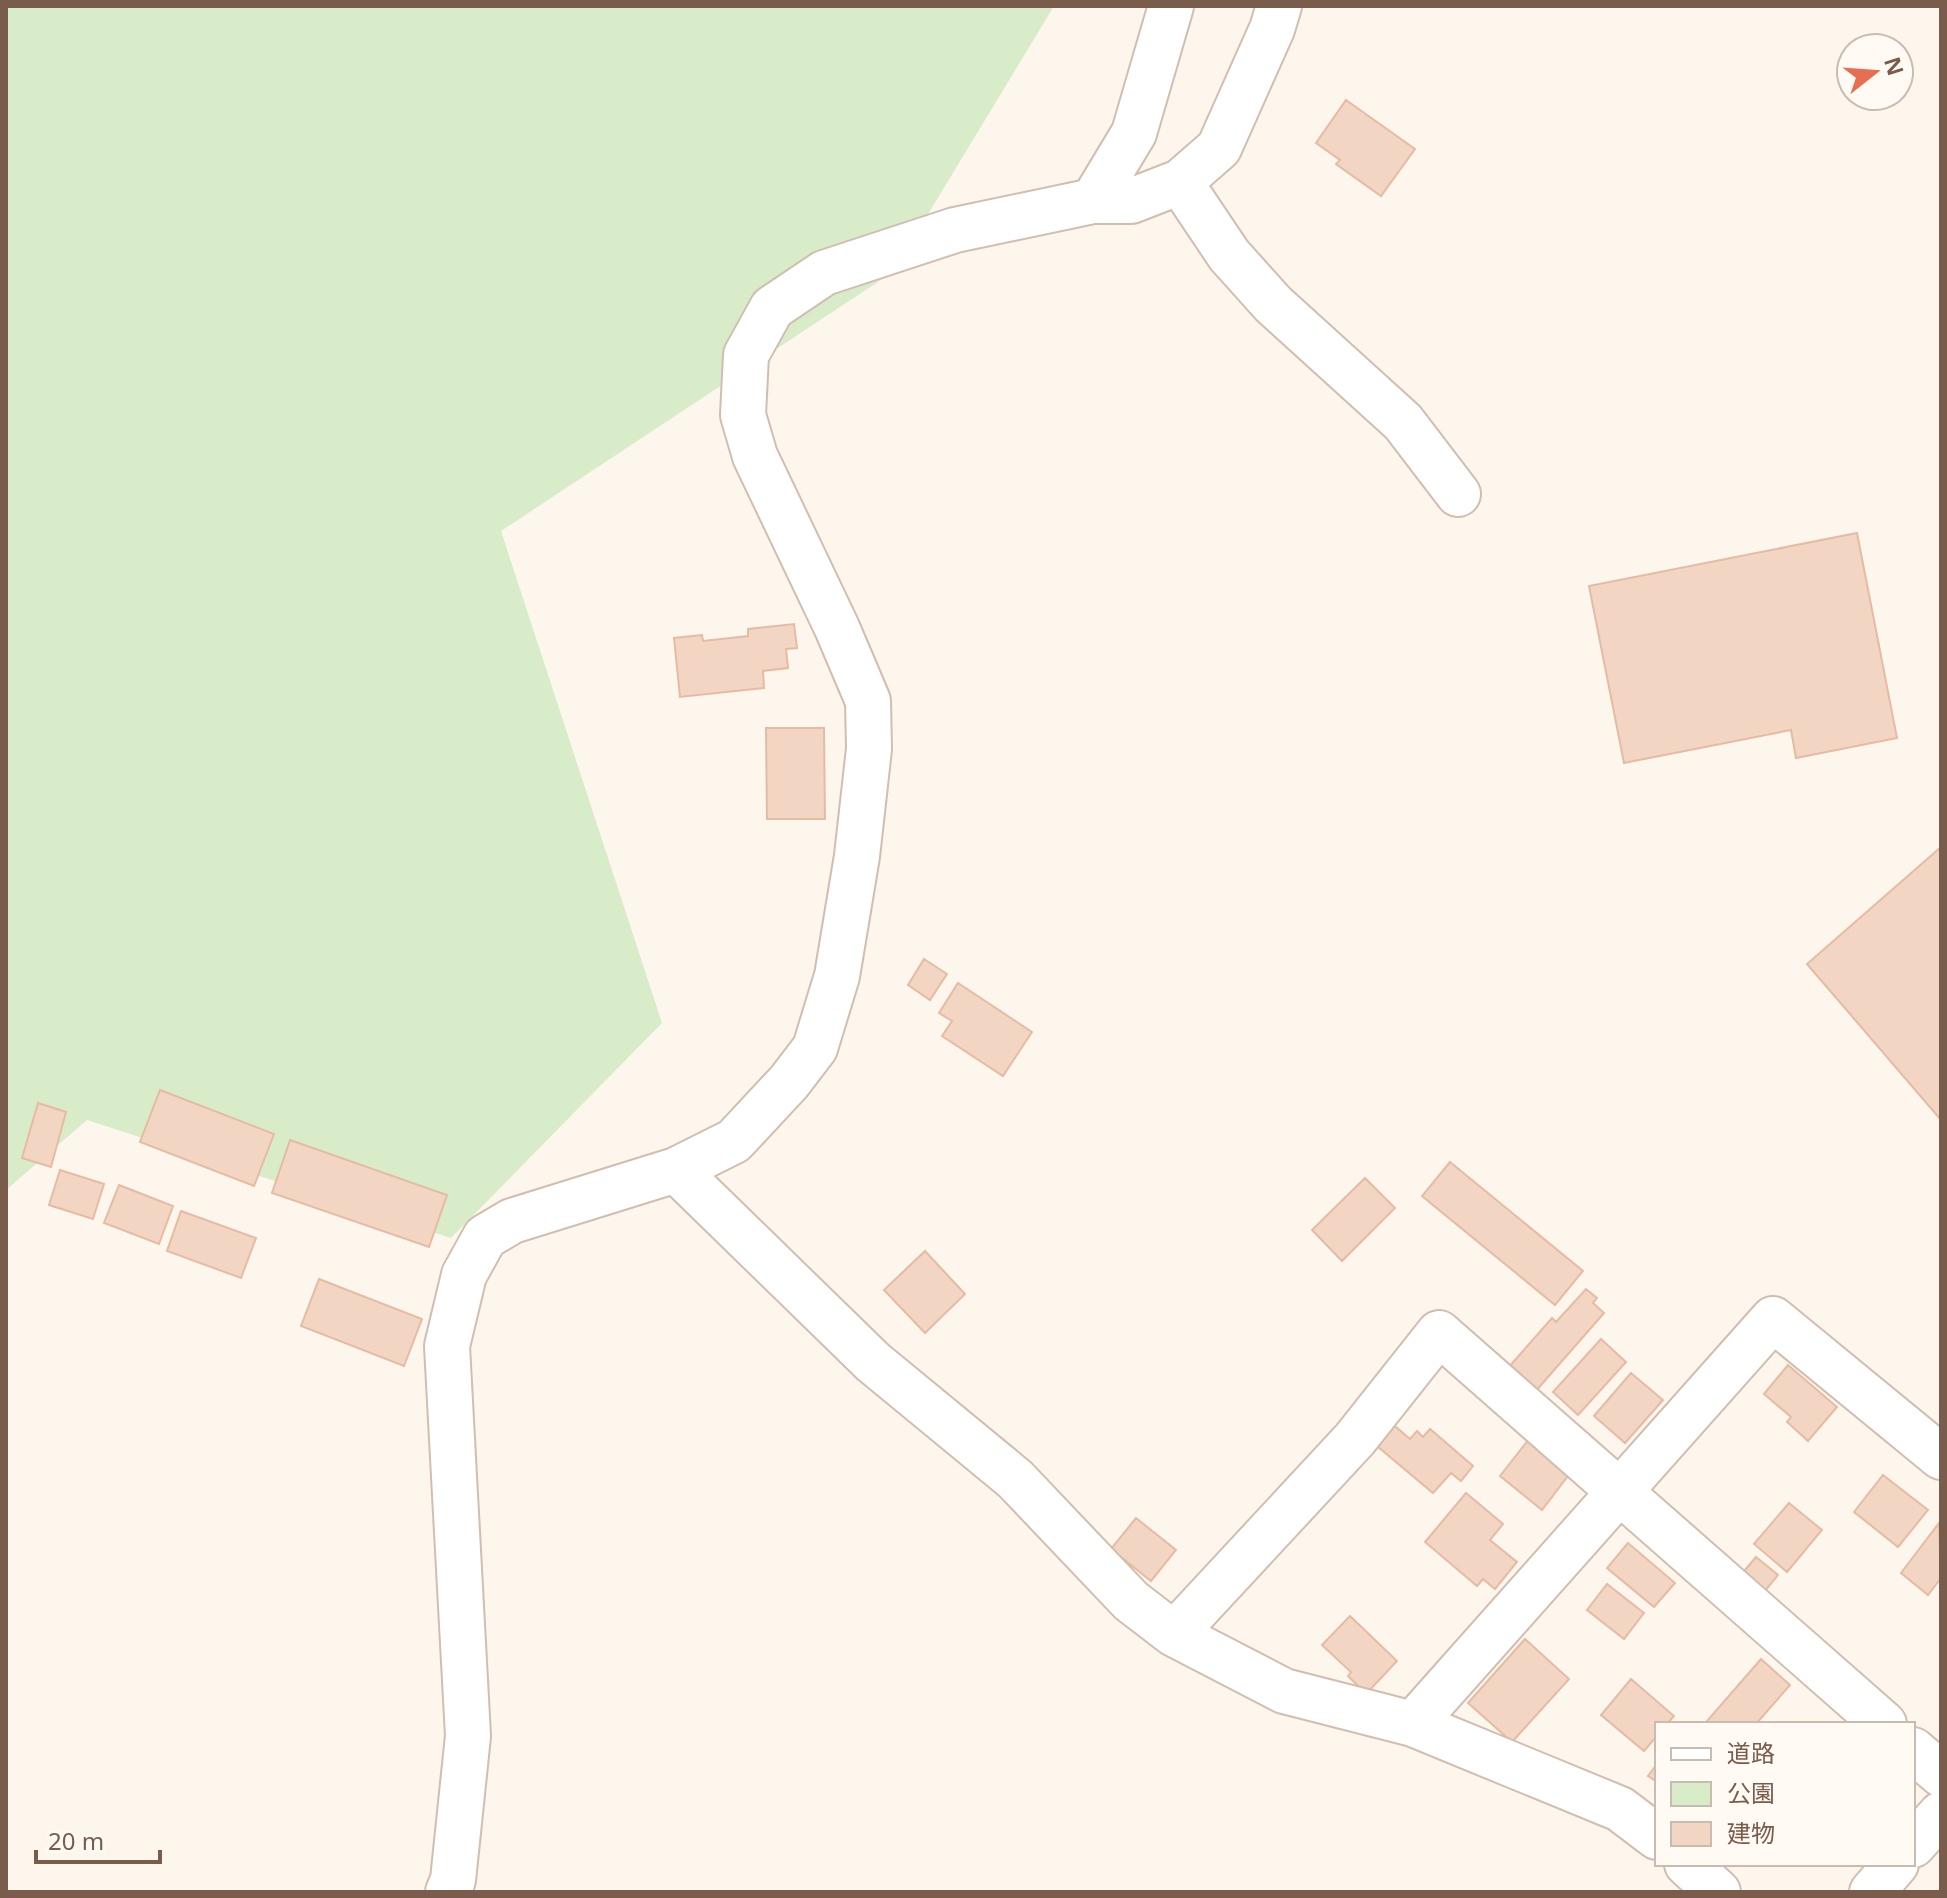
<svg xmlns="http://www.w3.org/2000/svg" width="1947" height="1898" viewBox="0 0 1947 1898" font-family="'Noto Sans','Noto Sans JP',sans-serif">
<rect width="100%" height="100%" fill="#fdf6ec"/>
<!-- green -->
<path fill="#d8ecc9" d="M6,6H1054L893,272L501,531L662,1023L451,1238L87,1120L6,1190Z"/>
<!-- building -->
<path fill="#f3d5c3" stroke="#e6bba3" stroke-width="2" d="M1346,100L1415,149L1381,196L1336,164L1340,160L1316,143Z
M1857,533L1897,738L1796,758L1791,730L1624,763L1589,586Z
M794,624L797,648L786,649L788,668L763,671L764,688L680,697L674,638L702,635L703,641L748,636V629Z
M766,728H824L825,819H767Z
M1941,847V1120L1807,964Z
M924,959L947,974L930,1000L908,985Z
M958,983L1032,1032L1003,1076L942,1036L952,1021L939,1013Z
M160,1090L274,1134L254,1186L140,1142Z
M38,1103L66,1112L51,1167L22,1158Z
M290,1140L447,1195L429,1247L272,1193Z
M1450,1162L1583,1271L1555,1305L1422,1196Z
M60,1170L104,1184L93,1219L49,1205Z
M1365,1178L1395,1208L1342,1261L1312,1230Z
M119,1185L173,1206L159,1244L104,1223Z
M181,1211L256,1238L241,1278L167,1251Z
M925,1251L965,1294L925,1333L884,1290Z
M319,1279L422,1319L404,1366L301,1326Z
M1586,1289L1597,1298L1593,1303L1604,1313L1535,1392L1508,1368L1552,1318L1556,1322Z
M1601,1339L1626,1362L1578,1415L1553,1392Z
M1788,1365L1837,1407L1808,1441L1787,1422L1791,1417L1764,1394Z
M1631,1373L1663,1400L1625,1443L1594,1416Z
M1388,1420L1410,1439L1417,1431L1423,1437L1430,1429L1473,1466L1461,1481L1451,1473L1433,1493L1371,1441Z
M1529,1439L1571,1472L1542,1510L1500,1476Z
M1883,1475L1928,1510L1898,1547L1854,1512Z
M1466,1493L1503,1524L1490,1540L1517,1562L1495,1589L1483,1579L1477,1586L1425,1542Z
M1789,1503L1822,1530L1787,1572L1754,1544Z
M1136,1518L1176,1550L1151,1581L1111,1549Z
M1939,1523L1941,1578L1928,1595L1901,1573Z
M1628,1543L1675,1583L1654,1607L1607,1568Z
M1756,1557L1778,1575L1761,1596L1739,1577Z
M1607,1584L1644,1613L1624,1639L1587,1610Z
M1350,1616L1397,1661L1366,1694L1348,1676L1351,1672L1322,1645Z
M1525,1639L1569,1679L1512,1742L1468,1703Z
M1761,1659L1790,1685L1756,1724H1711L1707,1721Z
M1631,1679L1674,1716L1667,1724H1657V1736L1644,1751L1601,1715Z
M1657,1764V1782L1648,1776Z"/>
<g fill="none" stroke-linecap="round" stroke-linejoin="round">
<defs>
<path id="minor" d="M1180,182L1229,255L1273,304L1403,422L1458,494
M1093,201L1134,133L1171,6
M676,1170L873,1362L1015,1479L1131,1601L1174,1634L1284,1691L1413,1724L1620,1809L1657,1837
M1174,1634L1355,1439L1439,1333L1884,1724
M1413,1724L1773,1319L1941,1457
M1913,1750L1941,1774
M1913,1845L1941,1814
M1687,1864L1718,1892
M448,1892L453,1880L468,1736L447,1346L464,1275L485,1237L512,1221L676,1170L734,1141L789,1082L815,1048L837,976L857,856L869,749L868,701L837,628L755,456L743,415L746,355L772,308L824,273L955,230L1093,201H1131L1180,182L1219,148L1272,29L1279,6
M1872,1892L1896,1864"/>
</defs>
<!-- minor casing -->
<use href="#minor" stroke="#d1beb0" stroke-width="48"/>
<!-- minor -->
<use href="#minor" stroke="#fff" stroke-width="44"/>
</g>
<!-- border -->
<rect width="1947" height="1898" fill="none" stroke="#7a5c4d" stroke-width="16"/>
<!-- legend -->
<rect x="1655" y="1722" width="260" height="144" fill="#fffaf3" stroke="#cabbb1" stroke-width="2"/>
<rect x="1671" y="1748" width="40" height="12" fill="#ffffff" stroke="#cabbb1" stroke-width="2"/>
<text x="1727" y="1762" font-size="24" fill="#7a5c4d">道路</text>
<rect x="1671" y="1782" width="40" height="24" fill="#d8ecc9" stroke="#cabbb1" stroke-width="2"/>
<text x="1727" y="1802" font-size="24" fill="#7a5c4d">公園</text>
<rect x="1671" y="1822" width="40" height="24" fill="#f3d5c3" stroke="#cabbb1" stroke-width="2"/>
<text x="1727" y="1842" font-size="24" fill="#7a5c4d">建物</text>
<!-- north arrow -->
<g transform="translate(1875 72) rotate(73)"><circle r="38" fill="#fffaf3" stroke="#cabbb1" stroke-width="2"/>
<path d="M0-6L14 30L0 20L-14 30Z" fill="#e76f51"/>
<text y="-12" font-size="22" font-weight="bold" text-anchor="middle" fill="#7a5c4d">N</text>
</g>
<!-- scale -->
<path d="M36 1850v12h124v-12" fill="none" stroke="#7a5c4d" stroke-width="4"/>
<text x="48" y="1850" font-size="24" fill="#7a5c4d" stroke="#fffaf3" stroke-width="6" paint-order="stroke">20 m</text>
</svg>
